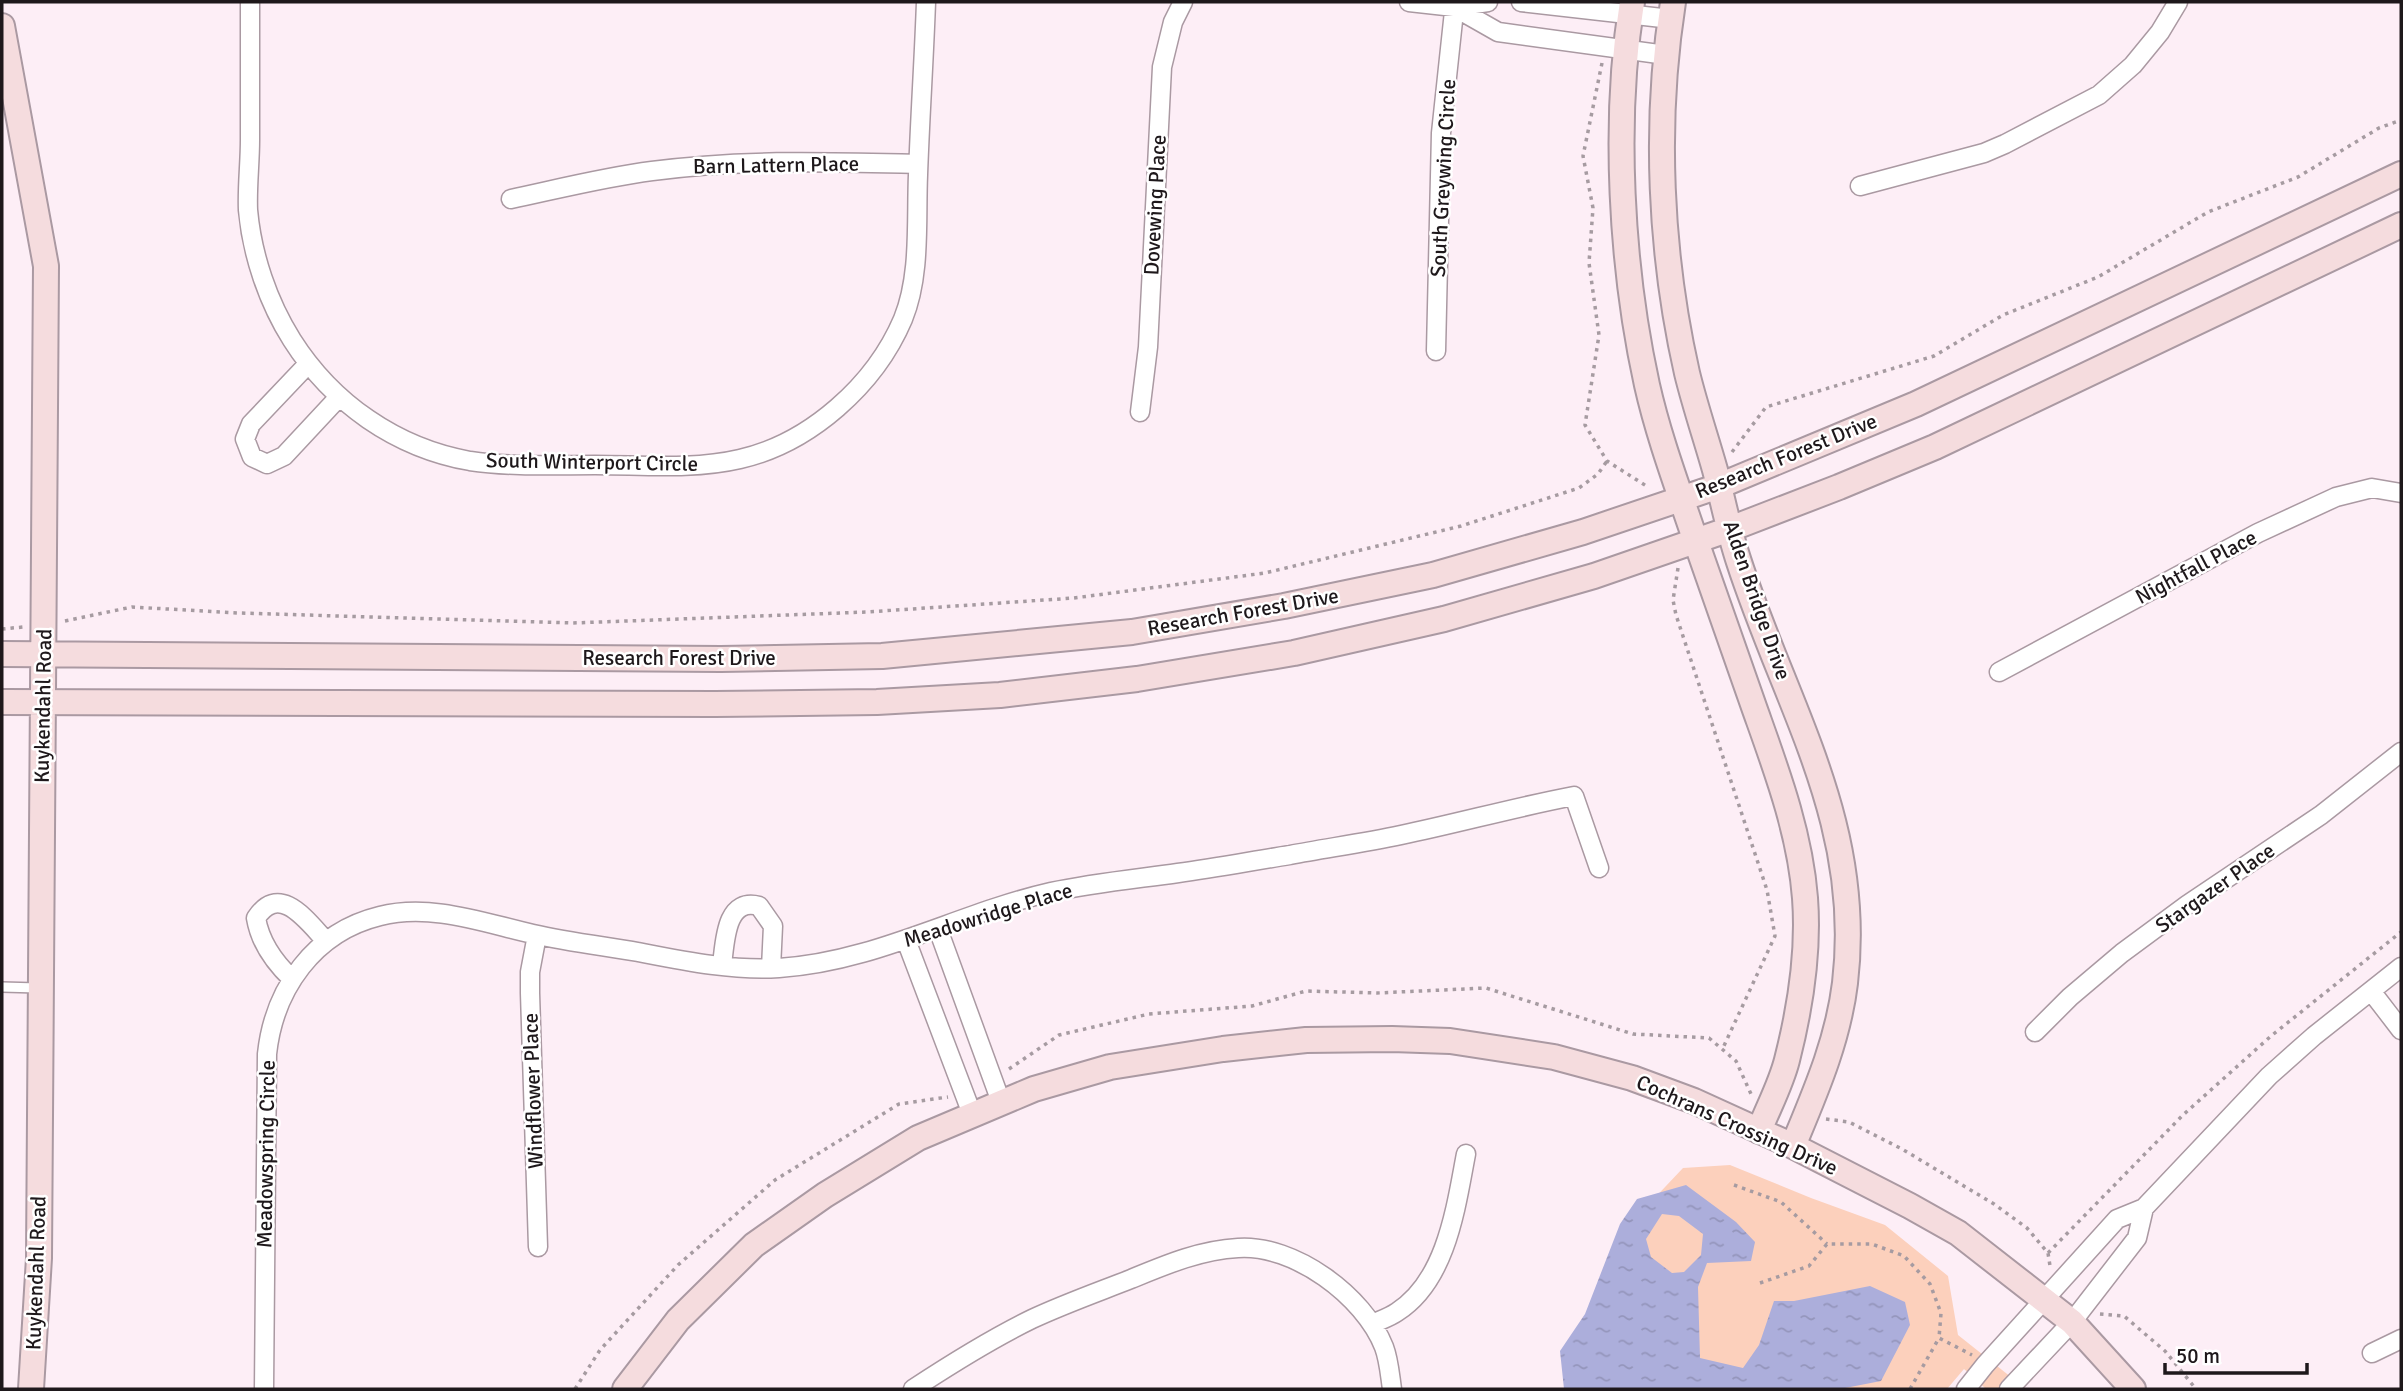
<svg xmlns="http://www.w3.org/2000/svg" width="2403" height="1391" viewBox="0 0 2403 1391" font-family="Signika,sans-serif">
<defs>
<pattern id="water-ripples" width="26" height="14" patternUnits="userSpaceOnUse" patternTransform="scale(1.75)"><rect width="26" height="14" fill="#acaedb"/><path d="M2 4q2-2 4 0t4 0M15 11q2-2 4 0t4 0" fill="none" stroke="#9495bb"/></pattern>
</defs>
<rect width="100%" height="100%" fill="#fdeef6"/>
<!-- grass -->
<path fill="#fcd0bc" d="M1730,1165L1811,1198L1885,1225L1948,1276L1958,1335L2026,1389H1986L1964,1369L1947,1389H1673L1634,1246L1648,1205L1683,1168Z"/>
<!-- water -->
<path fill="url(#water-ripples)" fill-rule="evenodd" d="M1686,1185L1736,1222L1755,1242L1751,1261L1707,1263L1698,1287L1700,1358L1743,1368L1759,1345L1774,1301H1794L1870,1286L1905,1302L1910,1325L1881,1381L1840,1389H1564L1560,1351L1585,1314L1620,1224L1637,1199ZM1662,1214L1679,1216L1703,1234L1701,1255L1684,1272L1672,1273L1651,1257L1646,1239Z"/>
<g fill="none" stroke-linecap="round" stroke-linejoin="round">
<defs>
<path id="lane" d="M2,987L38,988"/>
<path id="street" d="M250,2C250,48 250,94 250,140C250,163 247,187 248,210C252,255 268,302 292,340C332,403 396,448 470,461C511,467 554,465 595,465C643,465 693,470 740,459C810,443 875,385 903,319C921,275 916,221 918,175C920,117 924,59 926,2
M1409,2L1454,7L1488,2
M1521,2L1671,19
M1454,7L1498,32L1666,55
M1860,186L1984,153L2005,144L2099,95L2133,65L2160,32L2178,2
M511,199C558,189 605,177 652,171C741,159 829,162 918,164
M1436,351L1441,133L1455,2
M308,364L251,424L245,439L252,457L267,464L284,456L339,397
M1140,412L1148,347L1162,67L1173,22L1183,2
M1999,672L2258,533L2336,497L2372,488L2401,493
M938,929L1001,1102
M537,935L530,972V993L538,1247
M906,940L972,1114
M722,965C725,943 725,897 759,906L773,926L771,968
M292,979C274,962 260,942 256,918C280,882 307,921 326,941
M2371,991L2401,1030
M2035,1032L2070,997L2122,953L2187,905L2321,815L2401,752
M1372,1324C1381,1320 1390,1317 1397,1312C1447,1280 1456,1206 1466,1154
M2372,1353L2401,1339
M264,1389L267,1054C274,989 314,932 380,916C431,903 484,923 533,934C568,942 603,946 638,952C684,961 732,971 779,968C875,962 959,913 1051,892C1093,883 1135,879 1178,873C1215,868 1252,861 1290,855C1327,848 1364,843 1401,835C1459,823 1516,807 1574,796L1599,868
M913,1389C951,1364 991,1339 1032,1319C1064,1304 1098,1292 1131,1279C1165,1265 1200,1250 1238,1248C1294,1244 1364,1296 1384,1347C1389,1360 1390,1376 1392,1389
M1966,1389L1985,1365L2117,1219L2144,1208L2269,1076L2314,1036L2401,967
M2009,1389L2072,1322L2137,1238L2144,1208"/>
<path id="secondary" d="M1632,2C1613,121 1621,267 1647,385C1658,434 1676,483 1692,530C1713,589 1733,648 1754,707C1776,769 1800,832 1805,898C1809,951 1800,1009 1787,1060C1781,1084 1768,1108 1759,1131
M1673,2C1654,123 1660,254 1687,373C1695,406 1706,438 1715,470C1723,501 1729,532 1739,562C1786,707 1864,823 1845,983C1838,1041 1815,1093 1793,1146
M2,26L46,266L39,1258L31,1389
M2,654L721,659L882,656L1132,632L1284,606L1433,575L1583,532L1719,486L1916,404L2401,174
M2,702L715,704L877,702L1000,695L1137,679L1294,653L1444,619L1594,576L1730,529L1839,487L1935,447L2401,225
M625,1389L678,1320L754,1245L825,1195L918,1138L1034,1089L1110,1067L1223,1049L1306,1040L1392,1039L1450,1041L1554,1057L1632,1078L1694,1101L1793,1146L1910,1206L1958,1233L2072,1322L2133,1389"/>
</defs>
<!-- lane casing -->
<use href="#lane" stroke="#aa99a2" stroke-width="12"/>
<!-- street casing -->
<use href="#street" stroke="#aa99a2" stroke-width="21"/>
<!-- secondary casing -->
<use href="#secondary" stroke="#aa99a2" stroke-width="28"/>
<!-- path -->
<path stroke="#a69ba1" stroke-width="3.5" stroke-dasharray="3.5 5" stroke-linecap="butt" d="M1602,63L1583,156L1593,208L1589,263L1599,335L1585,425L1607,461L1648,487
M1732,452L1766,407L1934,356L2003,315L2098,277L2208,212L2298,177L2379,128L2401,120
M1678,568L1673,600L1676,615L1767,890L1775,936L1722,1050
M65,621L132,607L239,613L573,623L867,612L1074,598L1265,573L1461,526L1579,488L1598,474L1607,461
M2,629L23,627
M1009,1069L1059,1035L1149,1014L1252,1006L1306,991L1377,993L1486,988L1633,1034L1709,1038L1736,1061L1751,1094
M1826,1119L1849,1122L1902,1149L1994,1204L2027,1228L2048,1253L2050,1266
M1734,1185L1781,1202L1827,1244
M2048,1253L2183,1115L2271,1036L2401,932
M1760,1283L1809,1266L1827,1244H1872L1904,1256L1930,1284L1941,1313L1939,1338
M2100,1314L2124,1316L2165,1351L2196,1389
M575,1389L600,1350L678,1265L775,1180L899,1104L948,1097
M1910,1389L1939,1338L1972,1355"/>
<!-- lane -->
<use href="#lane" stroke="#fff" stroke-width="9"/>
<!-- street -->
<use href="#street" stroke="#fff" stroke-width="18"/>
<!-- secondary -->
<use href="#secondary" stroke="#f5dcde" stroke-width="24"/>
</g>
<g text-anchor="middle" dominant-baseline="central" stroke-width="5" stroke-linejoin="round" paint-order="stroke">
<!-- street labels -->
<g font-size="21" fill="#1e181b" stroke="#fff">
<text transform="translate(776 165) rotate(-1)">Barn Lattern Place</text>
<text transform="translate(1443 178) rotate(-87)">South Greywing Circle</text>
<text transform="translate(1155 205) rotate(-87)">Dovewing Place</text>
<text transform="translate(1786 456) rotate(-22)">Research Forest Drive</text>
<text transform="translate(592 462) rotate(1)">South Winterport Circle</text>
<text transform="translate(2196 567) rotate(-28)">Nightfall Place</text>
<text transform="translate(1757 600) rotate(71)">Alden Bridge Drive</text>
<text transform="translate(1243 612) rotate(-10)">Research Forest Drive</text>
<text x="679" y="658">Research Forest Drive</text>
<text transform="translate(43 706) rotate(-89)">Kuykendahl Road</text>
<text transform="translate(2215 888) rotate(-35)">Stargazer Place</text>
<text transform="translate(988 915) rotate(-17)">Meadowridge Place</text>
<text transform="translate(533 1091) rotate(-92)">Windflower Place</text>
<text transform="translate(1737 1125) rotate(24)">Cochrans Crossing Drive</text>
<text transform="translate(266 1154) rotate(-89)">Meadowspring Circle</text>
<text transform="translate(36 1273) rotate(-88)">Kuykendahl Road</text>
</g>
</g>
<!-- border -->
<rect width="2403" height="1391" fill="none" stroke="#1e181b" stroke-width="7"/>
<!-- scale -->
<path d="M2165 1363v10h142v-10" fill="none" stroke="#1e181b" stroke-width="3.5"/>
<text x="2176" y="1363" font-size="21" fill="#1e181b" stroke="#ffffff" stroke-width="5" paint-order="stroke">50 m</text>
</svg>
